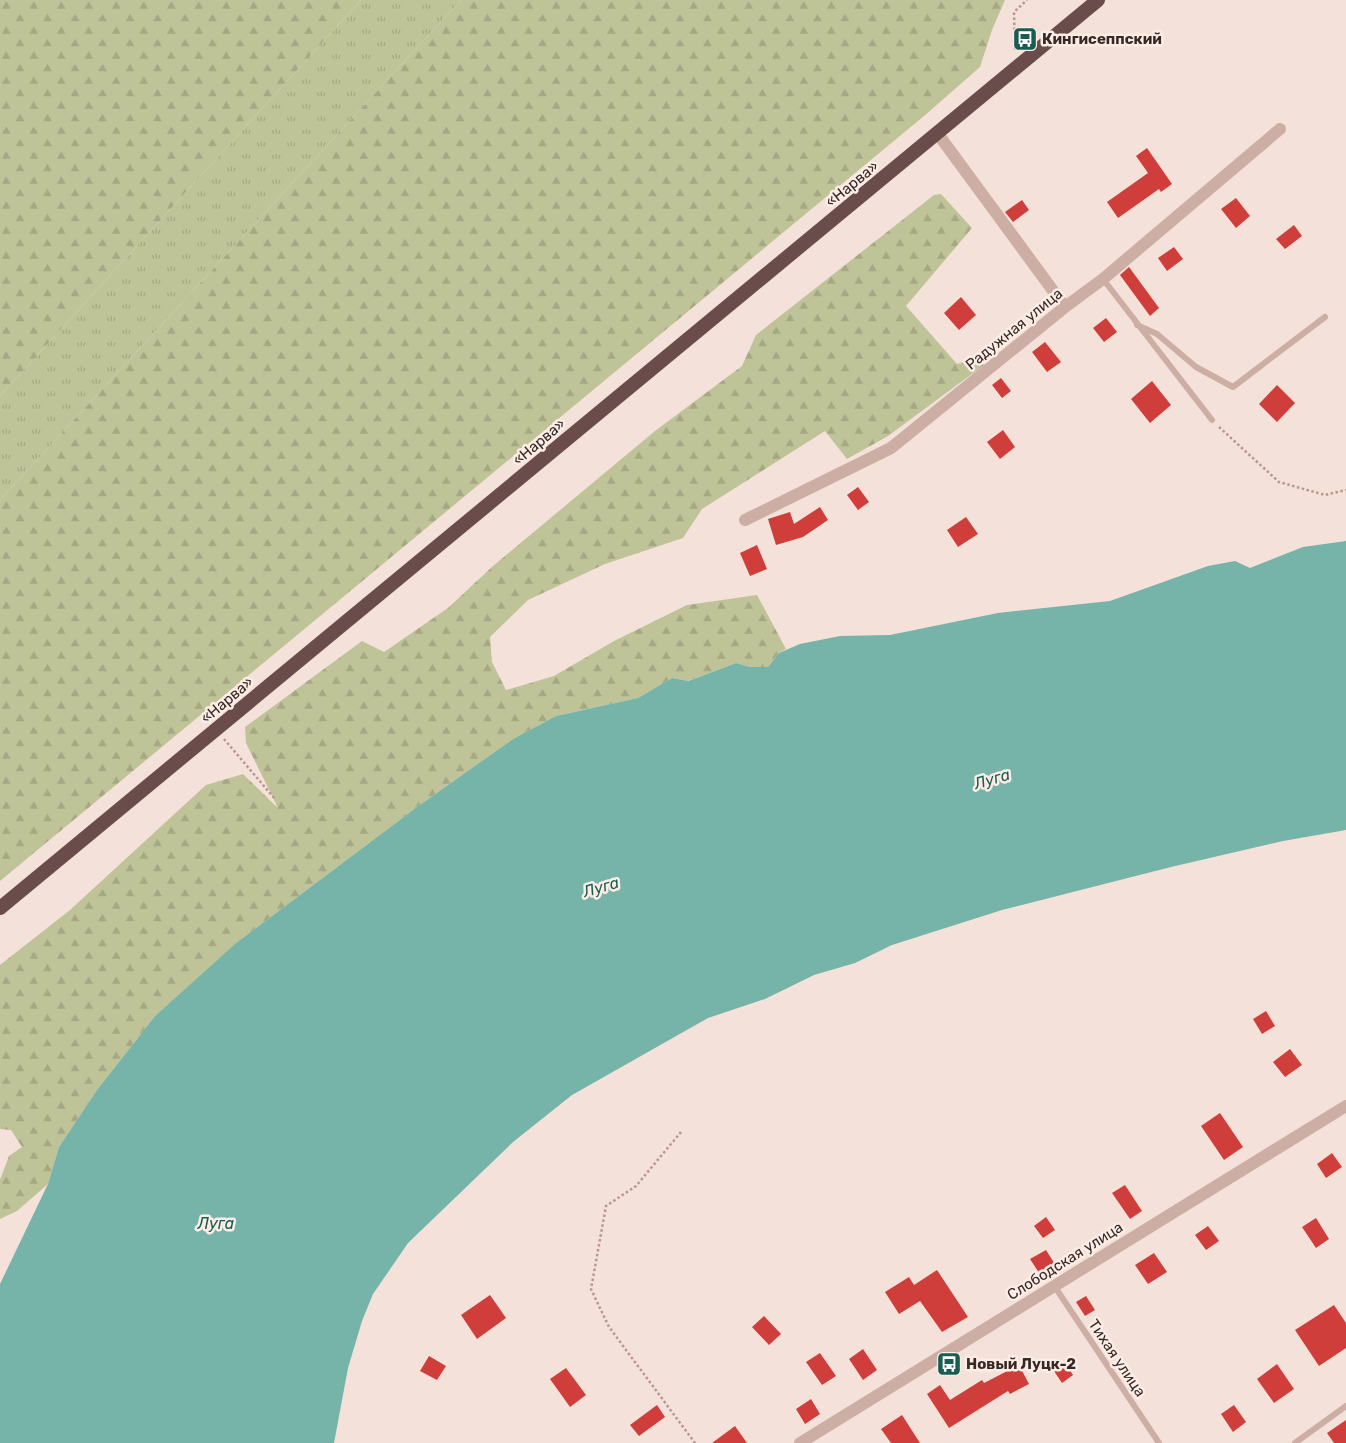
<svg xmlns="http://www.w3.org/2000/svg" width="1346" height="1443" viewBox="0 0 1346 1443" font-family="Rubik,sans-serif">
<defs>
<pattern id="grass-tufts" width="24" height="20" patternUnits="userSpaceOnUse" patternTransform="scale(1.25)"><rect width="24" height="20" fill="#bfc498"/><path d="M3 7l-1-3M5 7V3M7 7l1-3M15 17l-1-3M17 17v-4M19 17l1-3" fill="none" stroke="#a5a883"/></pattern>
<pattern id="forest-firs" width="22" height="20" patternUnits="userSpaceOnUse" patternTransform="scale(1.25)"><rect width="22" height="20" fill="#bfc498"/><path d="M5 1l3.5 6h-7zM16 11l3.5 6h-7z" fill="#a5a883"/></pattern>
</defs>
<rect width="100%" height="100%" fill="#f4e1d9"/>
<!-- grass -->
<path fill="url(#grass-tufts)" d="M361,0H461L0,500V396Z"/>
<!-- forest -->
<path fill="url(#forest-firs)" d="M0,0H361L0,396Z
M461,0H1005L992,30L980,67L924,116L0,881V500Z
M941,194L972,228L906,306L957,364L979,357L984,365L888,436L847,459L825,431L702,509L683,538L605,564L528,600L490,637L492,662L506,690L554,676L614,641L687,605L757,595L786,649L779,653L768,667H750L736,663L687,681L672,678L638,698L556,716L513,739L417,807L236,943L155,1016L97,1090L59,1147L48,1184L17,1211L0,1219V1180L9,1156L22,1147L11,1130L0,1129V965L70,910L206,785L243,774L278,808L246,743L245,727L362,641L384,652L448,608L493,566L655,431L742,366L756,335L934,195Z"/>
<!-- water -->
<path fill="#76b3a8" d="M1346,541V830L1283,841L1171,867L1002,910L892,945L855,963L814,975L765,999L708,1018L572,1095L513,1142L408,1243L373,1294L362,1321L348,1368L334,1443H0V1284L48,1184L59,1147L97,1090L155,1016L236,943L417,807L513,739L556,716L638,698L672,678L688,681L736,663L750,667H768L779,653L800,644L840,636L890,635L998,613L1110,601L1208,566L1235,561L1250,568L1303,547Z"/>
<!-- building -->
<path fill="#d03e3b" d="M1147,148L1172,184L1161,192L1159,189L1118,218L1107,202L1148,173L1136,156Z
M1236,198L1250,216L1236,228L1221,209Z
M1022,200L1029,210L1013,222L1005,212Z
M1294,225L1302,236L1285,249L1276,239Z
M1174,247L1183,259L1167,271L1158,258Z
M1129,267L1159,308L1150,316L1120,275Z
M961,297L976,315L959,330L944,313Z
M1106,318L1117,332L1104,342L1093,328Z
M1045,342L1061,362L1047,372L1032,352Z
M1001,378L1011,391L1002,398L992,385Z
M1152,381L1171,405L1150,423L1131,399Z
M1277,385L1295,403L1277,422L1259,404Z
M1003,430L1015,447L1000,459L987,442Z
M858,487L869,502L858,510L847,495Z
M820,507L828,520L803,537L776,545L768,519L790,512L794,524Z
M966,517L978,534L958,547L947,530Z
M757,545L767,569L750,576L740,553Z
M1266,1011L1275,1026L1262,1034L1253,1019Z
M1290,1049L1302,1065L1285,1077L1273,1062Z
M1220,1113L1243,1147L1224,1160L1201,1126Z
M1332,1153L1342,1167L1326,1178L1317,1164Z
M1125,1185L1142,1211L1130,1219L1112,1193Z
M1046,1217L1055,1230L1043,1238L1034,1226Z
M1316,1218L1329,1239L1316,1248L1302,1227Z
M1208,1226L1219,1241L1206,1250L1195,1235Z
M1046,1250L1058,1269L1043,1279L1030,1259Z
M1154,1253L1167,1272L1148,1284L1135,1265Z
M937,1270L968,1317L942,1332L920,1301L899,1314L885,1292L909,1277L914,1285Z
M490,1295L506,1318L477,1339L461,1315Z
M1086,1296L1095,1310L1085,1316L1076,1302Z
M1334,1305L1346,1323V1348L1319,1366L1295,1330Z
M764,1316L781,1334L769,1345L752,1327Z
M863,1349L877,1370L863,1380L849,1359Z
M820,1353L836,1376L822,1385L806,1362Z
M429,1356L446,1366L437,1380L420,1371Z
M1066,1364L1073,1375L1062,1383L1054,1371Z
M1277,1364L1294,1389L1274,1403L1257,1379Z
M1019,1365L1029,1384L1010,1394L1008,1391L949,1428L927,1394L940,1385L950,1400L982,1380L984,1383Z
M566,1368L586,1395L570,1407L550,1379Z
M811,1399L820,1414L805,1424L796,1409Z
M657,1405L665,1417L639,1436L630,1425Z
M1234,1405L1246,1422L1233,1432L1221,1414Z
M902,1415L920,1443H891L881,1429Z
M1346,1420V1443H1334L1327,1433Z
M735,1426L747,1443H712Z"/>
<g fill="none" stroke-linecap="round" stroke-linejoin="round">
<!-- path -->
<path stroke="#b8978e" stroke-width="2.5" stroke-dasharray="2.5 2.5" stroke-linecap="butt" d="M1015,50L1014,12L1027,0
M1219,427L1279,482L1325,495L1346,490
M224,739L275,799
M681,1132L636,1186L606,1206L591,1289L609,1327L695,1443"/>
<!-- service -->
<path stroke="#cdaea4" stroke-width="6" d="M1103,279L1212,420
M1137,325L1157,334L1196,367L1233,387L1325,317
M1055,1287L1159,1443
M1295,1443L1346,1406"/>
<!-- minor -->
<path stroke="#cdaea4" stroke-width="12" d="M938,134L1065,307
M745,520L891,448L1065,307L1103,279L1280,129"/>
<!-- tertiary -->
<path stroke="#cdaea4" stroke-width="12" d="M800,1443L1346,1106"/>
<!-- trunk -->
<path stroke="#6a4c4a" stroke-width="14" d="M0,908L1098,0"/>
</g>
<!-- icons -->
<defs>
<symbol id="bus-square" viewBox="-11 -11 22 22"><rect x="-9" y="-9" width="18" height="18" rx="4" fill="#185c52" stroke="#fbede6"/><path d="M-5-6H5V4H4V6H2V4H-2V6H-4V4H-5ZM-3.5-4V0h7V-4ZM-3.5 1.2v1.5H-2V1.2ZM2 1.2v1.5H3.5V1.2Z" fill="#fff"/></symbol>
</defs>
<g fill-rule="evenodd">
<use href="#bus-square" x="1011" y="25" width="28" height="28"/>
<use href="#bus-square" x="935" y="1350" width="28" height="28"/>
</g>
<g text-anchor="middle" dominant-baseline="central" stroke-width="5" stroke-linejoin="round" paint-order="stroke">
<!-- poi labels -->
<g font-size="15" font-weight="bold" fill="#372826" stroke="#fbede6" text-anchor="start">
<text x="1042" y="39">Кингисеппский</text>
<text x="966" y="1364">Новый Луцк-2</text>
</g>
<!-- street labels -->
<g font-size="15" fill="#372826" stroke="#fbede6">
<text transform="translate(852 184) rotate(-39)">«Нарва»</text>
<text transform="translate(1014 329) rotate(-39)">Радужная улица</text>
<text transform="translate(539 442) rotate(-40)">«Нарва»</text>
<text transform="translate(227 700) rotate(-40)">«Нарва»</text>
<text transform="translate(1065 1261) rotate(-32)">Слободская улица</text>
<text transform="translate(1117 1358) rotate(56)">Тихая улица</text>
</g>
<!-- water labels -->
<g font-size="16" font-style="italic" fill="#185c52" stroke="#fbede6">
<text transform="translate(992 779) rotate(-16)">Луга</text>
<text transform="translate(601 887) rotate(-16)">Луга</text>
<text x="216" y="1223">Луга</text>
</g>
</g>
</svg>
